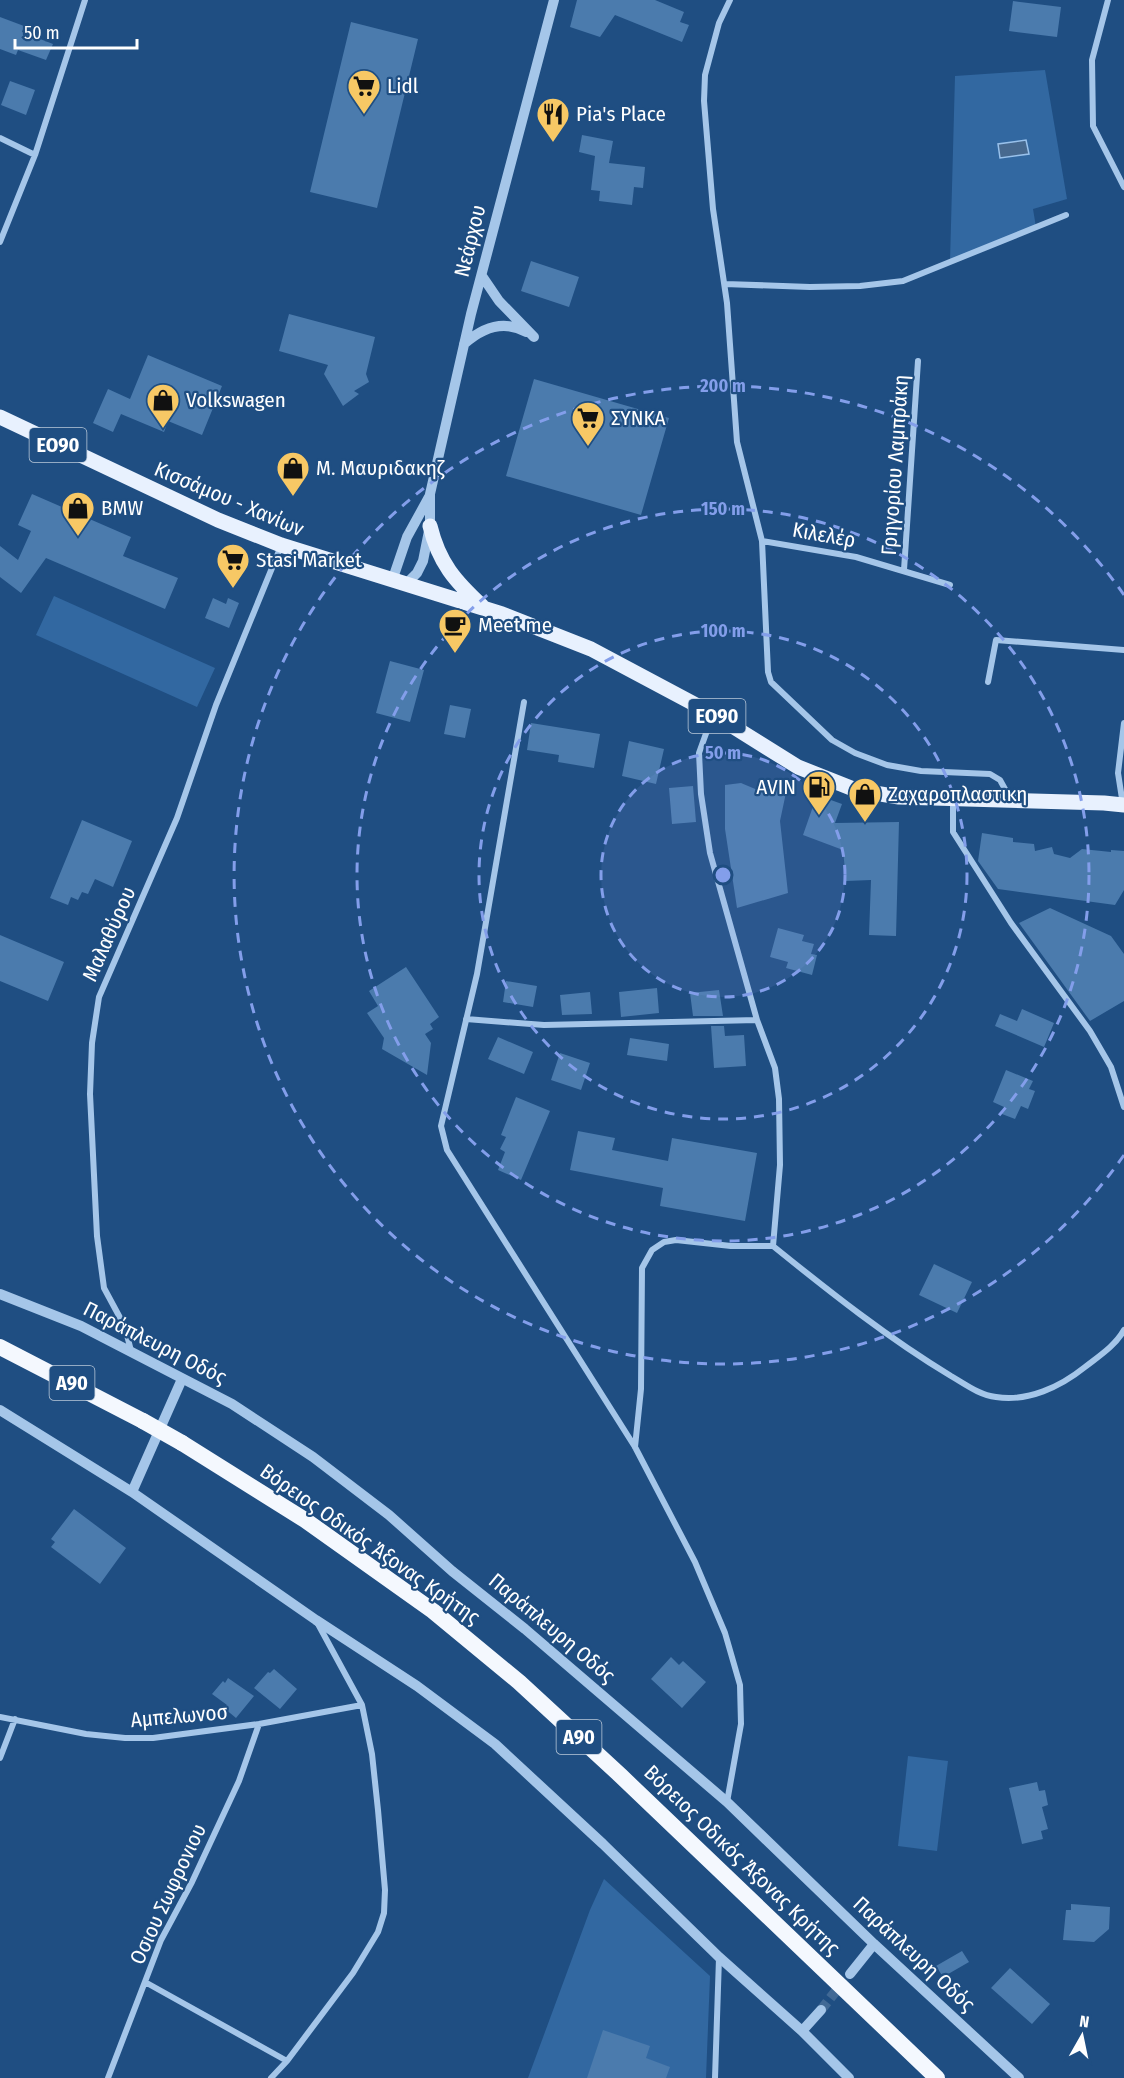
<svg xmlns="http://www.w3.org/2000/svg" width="1124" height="2078" viewBox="0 0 1124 2078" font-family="'Fira Sans Condensed',sans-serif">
<rect width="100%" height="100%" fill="#1f4e82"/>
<!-- green -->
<path fill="#3268a1" d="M1045,70L1067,199L1033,209L1036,227L950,262L955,76Z
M54,596L215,668L197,707L36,635Z
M908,1756L948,1761L937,1851L898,1846Z
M604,1879L710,1976L706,2078H528L590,1910Z"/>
<!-- water -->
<path fill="#47698f" stroke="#99c1eb" stroke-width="1.5" d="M1026,140L1029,154L1000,158L998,144Z"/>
<!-- building -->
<path fill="#4b7bad" d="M577,0H655L684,12L680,22L689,25L682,42L615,15L600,37L570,27Z
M1013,1L1061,7L1057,37L1009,31Z
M0,17L24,26L22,32L53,44L46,60L18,50L16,55L0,49Z
M351,22L418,39L377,208L310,192Z
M10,81L35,90L26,115L1,105Z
M582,135L613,141L609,163L645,167L643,188L634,187L632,205L599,201L600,191L591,190L595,156L579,152Z
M531,261L579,277L569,307L521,291Z
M289,314L375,337L366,374L369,382L354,391L359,394L343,406L324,374L328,365L279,351Z
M148,355L222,386L202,435L168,421L164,432L121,414L113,432L93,423L108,389L130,399Z
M534,379L669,418L641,515L506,476Z
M32,494L131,537L123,556L178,578L165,609L46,558L21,593L0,577V546L18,560L31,531L18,525Z
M213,598L226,604L228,598L239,603L229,628L205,618Z
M390,661L424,670L410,722L376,713Z
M450,705L471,709L465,738L444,734Z
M531,723L600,734L594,768L558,762L559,755L527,750Z
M629,741L664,749L656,784L622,776Z
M766,780L787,788L780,821L788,893L737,908L725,829V785L741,783L760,791Z
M693,786L696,822L672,824L669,788Z
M817,795L842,804L835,823L899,822L896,936L869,935L871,880L846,881L843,850L803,835Z
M82,820L132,841L113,887L95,879L88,894L82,892L78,900L71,897L68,905L50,898Z
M982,833L1013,838V842L1034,844L1035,851L1052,847L1054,854L1070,858L1082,849L1111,852V850L1124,851V890L1115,905L998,889L978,861Z
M1050,908L1111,936L1124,954V1001L1090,1021L1019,923Z
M778,928L804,935L802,941L814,944L811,954L817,955L812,975L786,968L788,962L770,957Z
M0,935L64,962L48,1001L0,981Z
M406,967L439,1017L430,1024L433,1029L425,1034L431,1043L427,1075L382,1049L384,1038L367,1013L378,1006L369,991Z
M506,981L537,986L533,1007L503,1002Z
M657,988L659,1013L621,1017L619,992Z
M719,990L723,1016H693L690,993Z
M590,992L592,1014L562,1015L560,995Z
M1022,1009L1054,1023L1044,1047L995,1026L1000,1014L1017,1021Z
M711,1026H724L725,1036L744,1035L746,1066L714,1068Z
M498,1037L533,1052L524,1074L488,1059Z
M630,1038L669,1044L667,1061L627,1055Z
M560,1053L590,1063L581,1090L551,1080Z
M1006,1070L1033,1081L1029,1089L1035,1091L1028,1109L1021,1106L1015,1119L1002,1114L1004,1107L993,1102Z
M516,1097L550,1111L521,1180L498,1170L505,1152L500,1149L506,1137L501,1135Z
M578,1131L615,1138L612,1150L668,1161L672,1138L757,1153L745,1221L660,1206L663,1188L570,1170Z
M934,1264L972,1282L957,1313L919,1295Z
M74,1509L126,1548L100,1584L51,1547L55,1542L51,1539Z
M671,1657L679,1665L683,1661L706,1682L682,1708L651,1679Z
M274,1669L297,1689L280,1709L254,1688L268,1672L270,1673Z
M228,1678L254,1696L236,1718L224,1708L227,1705L212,1694L223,1681L225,1683Z
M1037,1782L1039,1791L1045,1790L1048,1805L1042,1807L1048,1829L1041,1831L1043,1839L1022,1844L1009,1788Z
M1071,1904L1110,1907L1109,1929L1094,1942L1063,1940L1066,1910H1071Z
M962,1951L969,1962L943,1977L936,1966Z
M1010,1968L1050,2004L1032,2024L991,1988Z
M603,2030L650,2046L646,2058L670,2067L666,2078H587Z"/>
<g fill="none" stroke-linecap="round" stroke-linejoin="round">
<!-- tertiary-tunnel -->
<path stroke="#416995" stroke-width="10" stroke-dasharray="10 5" stroke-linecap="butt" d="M821,2010L843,1982"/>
<!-- minor -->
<path stroke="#a5c6e9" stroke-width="6" d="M730,0L719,23L705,75L704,101L713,209L727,303L737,442L762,541L768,672L771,682L832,740L855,753L887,765L921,771L990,774L1000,780L1011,800
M1108,0L1092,60L1093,126L1124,187
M0,138L35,155
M0,242L35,155L85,0
M725,284L810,287L860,286L903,281L1066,215
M762,541L856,557L950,585
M904,570L918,361
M988,682L996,640L1124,650
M524,702L477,974L441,1126L447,1150L635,1447L695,1562L725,1633L740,1685L741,1724L727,1802
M953,799V832L1011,923L1090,1031L1111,1067L1124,1107
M1123,805L1118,773L1124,723
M466,1019L544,1025L757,1020
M773,1246C830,1292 888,1338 951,1376C965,1384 979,1395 996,1397C1028,1402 1060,1387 1085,1367C1099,1356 1115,1346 1124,1330
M131,1351L125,1327L104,1288L97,1236L90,1094L92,1043L99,997L177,818L216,705L281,546
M635,1447L641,1389L642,1268L652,1250L664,1242L676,1240L731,1246H773L780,1165L779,1099L775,1068L757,1020L710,853L701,794L699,753L713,714
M0,1717L86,1734L125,1738H153L259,1724L362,1705
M0,1758L15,1719
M145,1982L287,2061
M108,2078L161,1940L192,1882L239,1781L259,1724
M271,2078L287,2061L353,1973L378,1932L384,1913L385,1890L378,1810L372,1754L362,1705L318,1624
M715,2078L719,1958"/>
<!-- tertiary -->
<path stroke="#a5c6e9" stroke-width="10" d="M482,276L499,301L534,337
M464,344C482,328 503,319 526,332
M392,581L407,537L429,497
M405,585L417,573L423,561L430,526V494L471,314L554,0
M0,1294L81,1326L232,1404L313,1457L389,1515L452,1571L525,1629L727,1802L874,1944L1019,2078
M0,1410L132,1492L316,1620L417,1686L495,1744L603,1844L719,1957L802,2031L849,2078
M132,1492L182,1379
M850,1974L874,1944
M802,2031L821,2010"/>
<!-- primary -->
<path stroke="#e8f1fe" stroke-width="15" d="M0,417L218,520L281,545L502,614L591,649L713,714L798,767L856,790L899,797L1104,803L1124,805
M430,526C439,563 455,581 482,606"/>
<!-- trunk -->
<path stroke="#f4f8fe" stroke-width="16" d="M0,1347L143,1421
M182,1443L305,1520L433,1611L519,1682L621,1776L937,2078"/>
<!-- trunk-bridge -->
<path stroke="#f4f8fe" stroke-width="16" d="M143,1421L182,1443"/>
</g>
<!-- distance rings -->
<circle cx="723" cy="875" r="122" fill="#839eea" fill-opacity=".12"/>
<g fill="none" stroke="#839eea" stroke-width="3" stroke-dasharray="10 8">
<circle cx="723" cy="875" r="122"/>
<circle cx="723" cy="875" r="244"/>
<circle cx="723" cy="875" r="366"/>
<path d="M1124 1155A489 489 0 1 1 1124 595"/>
</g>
<!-- icons -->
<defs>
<symbol id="supermarket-pin" viewBox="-11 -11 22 30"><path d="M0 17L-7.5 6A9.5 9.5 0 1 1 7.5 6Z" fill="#f7c865" stroke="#1f4e82"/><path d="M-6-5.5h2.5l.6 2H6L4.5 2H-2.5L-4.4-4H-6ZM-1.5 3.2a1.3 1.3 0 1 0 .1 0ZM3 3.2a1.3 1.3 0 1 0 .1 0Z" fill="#111"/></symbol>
<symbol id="restaurant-pin" viewBox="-11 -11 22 30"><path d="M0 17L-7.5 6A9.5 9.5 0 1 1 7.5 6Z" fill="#f7c865" stroke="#1f4e82"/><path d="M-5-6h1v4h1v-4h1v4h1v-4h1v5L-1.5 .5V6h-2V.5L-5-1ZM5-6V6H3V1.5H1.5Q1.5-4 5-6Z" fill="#111"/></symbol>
<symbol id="shop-pin" viewBox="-11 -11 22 30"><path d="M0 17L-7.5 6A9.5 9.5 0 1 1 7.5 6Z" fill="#f7c865" stroke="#1f4e82"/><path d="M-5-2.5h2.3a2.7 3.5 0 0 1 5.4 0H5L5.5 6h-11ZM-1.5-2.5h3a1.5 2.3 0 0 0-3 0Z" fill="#111"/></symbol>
<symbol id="cafe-pin" viewBox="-11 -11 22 30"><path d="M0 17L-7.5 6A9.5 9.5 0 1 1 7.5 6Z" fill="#f7c865" stroke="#1f4e82"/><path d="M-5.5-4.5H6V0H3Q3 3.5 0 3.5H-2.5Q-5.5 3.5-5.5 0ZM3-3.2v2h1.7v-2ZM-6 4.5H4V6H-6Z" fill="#111"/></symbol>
<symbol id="fuel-pin" viewBox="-11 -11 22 30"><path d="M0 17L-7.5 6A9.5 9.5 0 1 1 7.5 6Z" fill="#f7c865" stroke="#1f4e82"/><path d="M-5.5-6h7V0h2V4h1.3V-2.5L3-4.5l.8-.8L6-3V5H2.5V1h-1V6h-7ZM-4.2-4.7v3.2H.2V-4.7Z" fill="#111"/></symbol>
</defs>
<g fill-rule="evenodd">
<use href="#supermarket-pin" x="345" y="67" width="38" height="52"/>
<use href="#restaurant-pin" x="534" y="95" width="38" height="52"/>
<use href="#shop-pin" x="144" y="381" width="38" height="52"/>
<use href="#supermarket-pin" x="569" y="399" width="38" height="52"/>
<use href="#shop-pin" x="274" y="449" width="38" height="52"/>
<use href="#shop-pin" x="59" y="489" width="38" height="52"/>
<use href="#supermarket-pin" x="214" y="541" width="38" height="52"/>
<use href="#cafe-pin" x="436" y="606" width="38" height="52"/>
<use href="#fuel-pin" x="800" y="768" width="38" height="52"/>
<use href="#shop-pin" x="846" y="775" width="38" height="52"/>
</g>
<g text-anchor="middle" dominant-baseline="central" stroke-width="4.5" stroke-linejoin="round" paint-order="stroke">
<!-- shield labels -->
<g fill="#1f4e82" stroke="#bccada" stroke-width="1.5">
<rect x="29.5" y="428" width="57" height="34" rx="4.5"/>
<rect x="688.5" y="699" width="57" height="34" rx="4.5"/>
<rect x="49.5" y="1366" width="45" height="34" rx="4.5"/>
<rect x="556.5" y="1720" width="45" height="34" rx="4.5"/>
</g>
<g font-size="20" font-weight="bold" fill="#fff">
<text x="58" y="445">ΕΟ90</text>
<text x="717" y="716">ΕΟ90</text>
<text x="72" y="1383">Α90</text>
<text x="579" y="1737">Α90</text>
</g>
<!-- poi labels -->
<g font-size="21" fill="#fff" stroke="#1f4e82" text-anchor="start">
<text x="387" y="86">Lidl</text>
<text x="576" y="114">Pia's Place</text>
<text x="186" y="400">Volkswagen</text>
<text x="611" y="418">ΣΥΝΚΑ</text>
<text x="316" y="468">Μ. Μαυριδακηζ</text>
<text x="101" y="508">BMW</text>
<text x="256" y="560">Stasi Market</text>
<text x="478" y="625">Meet me</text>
<text x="796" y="787" text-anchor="end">AVIN</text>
<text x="888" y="794">Ζαχαροπλαστικη</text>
</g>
<!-- street labels -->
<g font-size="21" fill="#fff" stroke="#1f4e82">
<text transform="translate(470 241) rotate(-76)">Νεάρχου</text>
<text transform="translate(895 465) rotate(-86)">Γρηγορίου Λαμπράκη</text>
<text transform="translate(229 499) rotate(23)">Κισσάμου - Χανίων</text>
<text transform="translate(824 535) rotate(10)">Κιλελέρ</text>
<text transform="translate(109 934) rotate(-66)">Μαλαθύρου</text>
<text transform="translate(155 1343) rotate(27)">Παράπλευρη Οδός</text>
<text transform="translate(370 1544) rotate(35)">Βόρειος Οδικός Άξονας Κρήτης</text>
<text transform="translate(552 1628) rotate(40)">Παράπλευρη Οδός</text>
<text transform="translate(179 1716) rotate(-5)">Αμπελωνοσ</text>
<text transform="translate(742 1860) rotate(44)">Βόρειος Οδικός Άξονας Κρήτης</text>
<text transform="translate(168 1894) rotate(-65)">Οσιου Σωφρονιου</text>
<text transform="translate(914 1954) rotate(43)">Παράπλευρη Οδός</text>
</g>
</g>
<circle cx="723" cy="875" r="9" fill="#839eea" stroke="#1f4e82" stroke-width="3"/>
<g font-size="18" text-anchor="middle" font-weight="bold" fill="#839eea" stroke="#1f4e82" stroke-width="4.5" stroke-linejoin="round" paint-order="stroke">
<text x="723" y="392">200 m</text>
<text x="723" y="515">150 m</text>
<text x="723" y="637">100 m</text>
<text x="723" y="759">50 m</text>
</g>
<!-- north arrow -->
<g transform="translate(1082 2036) rotate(9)" stroke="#1f4e82" stroke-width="4.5" paint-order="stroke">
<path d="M0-4.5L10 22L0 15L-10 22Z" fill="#ffffff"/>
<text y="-9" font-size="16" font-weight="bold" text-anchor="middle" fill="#ffffff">N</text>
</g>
<!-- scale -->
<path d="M15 39v9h122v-9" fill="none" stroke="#ffffff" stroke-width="3"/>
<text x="24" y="39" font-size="18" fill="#ffffff" stroke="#1f4e82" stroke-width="4.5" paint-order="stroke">50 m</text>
</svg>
